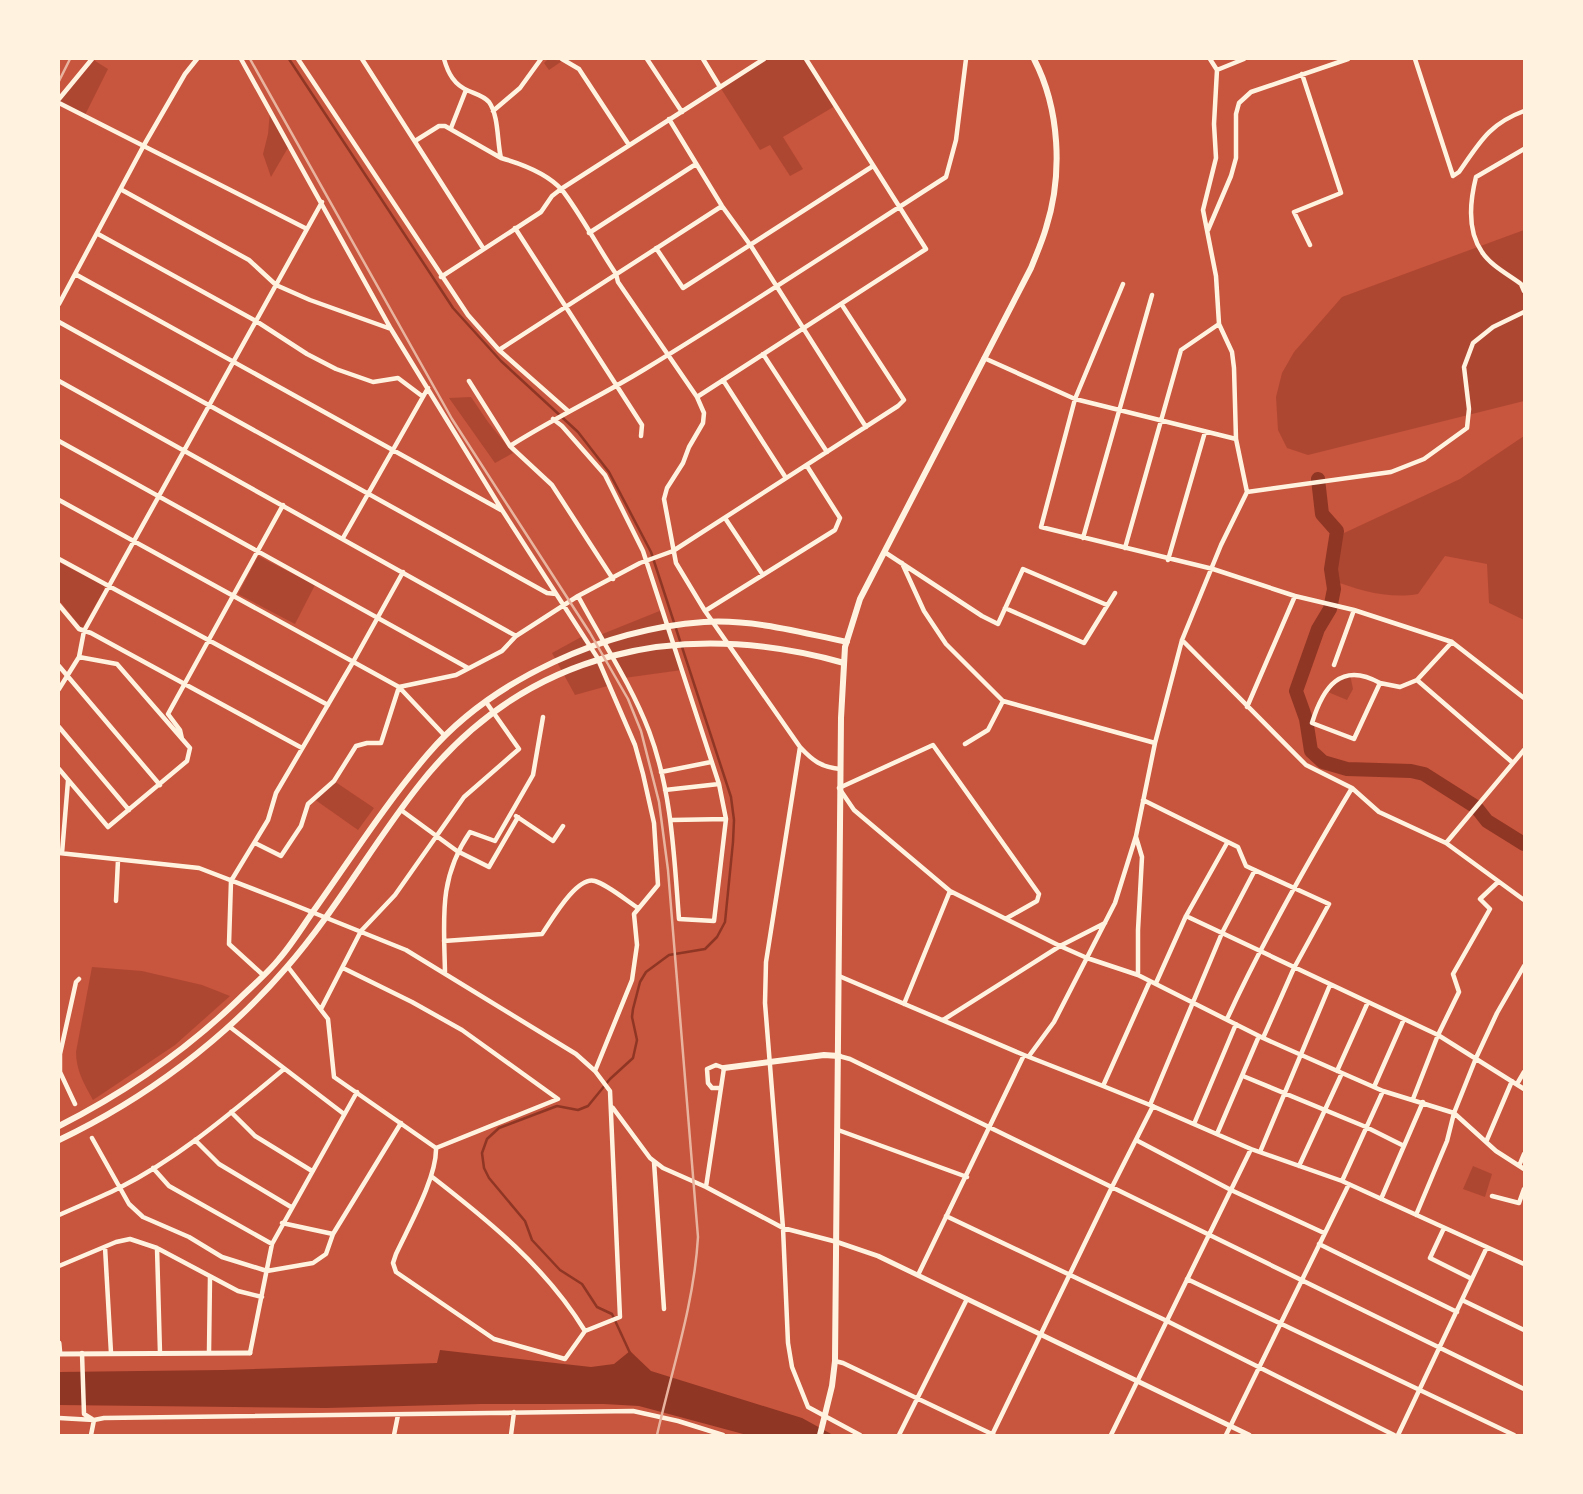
<svg xmlns="http://www.w3.org/2000/svg" width="1583" height="1494" viewBox="0 0 1583 1494" font-family="Raleway,sans-serif">
<rect width="100%" height="100%" fill="#c8553d"/>
<!-- green -->
<path fill="#ae4732" d="M92,59L108,69L85,115L59,103V99Z
M548,59L562,61L549,70L544,63Z
M765,59H806L835,106L783,137L803,169L790,176L770,145L760,150L720,87Z
M270,111L289,146L271,177L263,154L268,134Z
M1524,230V401L1308,455L1287,448L1278,430L1276,397L1282,373L1294,352L1342,297Z
M471,397L488,422L513,453L495,463L449,398Z
M1524,436V620L1489,603L1487,564L1445,556L1418,594C1389,599 1360,591 1332,580L1330,569L1329,540L1460,479Z
M258,556L315,585L295,624L238,594Z
M59,562L104,586V590L82,629L59,600Z
M662,610L682,670L624,678L600,635Z
M583,636L611,685L575,695L552,653Z
M1350,674L1353,689L1347,700L1328,692L1337,681Z
M334,781L374,808L358,830L314,799Z
M92,967L142,971L202,985L230,996L175,1045L93,1100C84,1084 76,1070 76,1052Z
M1473,1166L1492,1174L1485,1197L1463,1189Z"/>
<!-- water -->
<path fill="#8f3625" d="M440,1350L591,1367L614,1364L630,1351L651,1371L802,1418L833,1435H747L639,1406L604,1404H481L326,1408L59,1405V1372L223,1370L437,1363Z"/>
<g fill="none" stroke-linecap="round" stroke-linejoin="round">
<!-- stream -->
<path stroke="#8f3625" stroke-width="2.5" d="M289,59L453,308L501,361L578,432L609,472L651,552L731,797L734,820L733,842L725,922L717,937L705,949L669,955L646,972L640,982L633,1009L632,1017L637,1040L633,1058L610,1079L588,1106L578,1110L557,1106L499,1128L487,1139L482,1153L484,1168L489,1178L525,1221L532,1240L560,1270L582,1284L597,1307L612,1314L630,1353"/>
<!-- river -->
<path stroke="#8f3625" stroke-width="14" d="M1318,479L1322,514L1337,531L1331,569L1334,589L1330,609L1318,629L1296,691L1306,719L1311,751L1323,762L1347,769L1411,771L1424,774L1476,807L1487,821L1524,844"/>
<!-- minor -->
<path stroke="#fff3e0" stroke-width="4.5" d="M241,59L391,329L502,510L597,657L635,745L643,774L654,823L658,885L634,914L637,945L632,980L595,1071
M298,59L468,315L499,350L568,411
M362,59L483,248
M444,59C448,73 454,85 469,91C476,94 484,96 489,102C499,116 497,142 501,158C522,164 547,173 562,190C580,213 599,249 616,274L618,282L697,397L704,413L703,423L689,447L683,463L667,488L664,499L676,563L705,611L800,747C813,761 821,767 840,769
M562,59L579,69L629,145
M647,59L682,112
M703,59L720,87
M1415,59L1453,176L1459,172C1480,142 1489,124 1524,111
M1217,70L1244,59
M1302,74L1341,193L1294,212L1310,245
M59,99L92,59
M59,103L307,229
M493,111L520,88L541,59
M669,119L722,206L751,246L866,427
M451,128L466,90
M415,141L439,126H445L501,158
M1524,149L1476,177C1470,201 1467,231 1482,252C1490,265 1509,275 1521,284L1524,291
M122,190L249,260L276,285L310,300L391,329
M515,228L642,425L641,436
M1208,230L1231,176L1236,158V114L1239,103L1251,92L1348,59
M589,233L696,164
M98,234L256,321L307,354L336,369L373,382L398,378L422,396
M656,248L683,288L873,166
M75,274L501,510
M441,277L541,212L552,196L561,189L764,59
M1123,284L1075,399L1041,527L1213,569L1295,596L1354,610L1452,642L1524,698
M59,304L144,145L185,74L197,59
M59,322L547,593L556,594
M499,350L722,206
M763,354L827,452
M984,358L1075,399L1236,439
M723,380L786,478
M59,381L516,636
M469,381L510,446L552,485L613,579
M697,397L926,249L806,59
M553,419L562,426L605,475L643,551L719,784L726,819L714,921L679,919C674,856 672,792 649,731C631,684 602,641 578,596
M59,441L468,668
M510,446C554,418 601,396 645,369C747,307 846,241 946,177L956,140L966,59
M1247,492L1391,472L1424,459L1467,428L1469,409L1464,367L1473,343L1493,327L1524,312
M59,500L399,687L445,736
M725,518L763,575
M343,538L428,388
M1083,538L1152,295
M1125,548L1181,350L1219,324
M886,553L982,616L998,624L1023,569L1107,605
M59,559L328,705
M1168,560L1205,432
M902,563L924,611L946,644L1003,701L1155,743
M59,605L79,629L91,633L302,748
M1005,608L1084,643L1115,593
M705,611L835,530L840,518L807,466
M1182,640L1306,765L1352,788L1379,812L1446,843L1524,900
M1452,642L1417,680L1513,763
M1334,665L1354,610
M59,666L160,785
M1380,683C1341,661 1323,687 1312,723L1354,739L1380,683L1400,687L1417,680
M59,689L79,657L84,631L322,202
M1247,707L1295,596
M59,727L129,810
M182,739L180,730L168,714L283,505
M965,744L988,730L1003,701
M800,747L766,962L765,1003L783,1228L788,1343L792,1367L808,1407L860,1435
M59,769L108,827L187,761L190,748L117,664L79,657
M661,772L711,762
M665,790L719,784
M1143,800L1238,847L1246,866L1329,904L1294,968L1263,1038
M401,810L457,851L489,867L518,817
M516,816L553,841L563,826
M672,820L726,819
M1136,837L1142,857L1138,930V975
M255,843L281,856L301,826L308,804L334,781L356,746L367,743H381L399,687L456,675L502,651L516,636L578,596L640,563L673,551L898,406L904,400L842,305
M1446,843L1524,750
M59,853L199,868L287,902L406,950L576,1054L595,1071L610,1091L620,1317L585,1331L565,1359L494,1339L396,1272L393,1263L396,1254C409,1226 437,1177 436,1148
M62,853L68,781
M116,901L118,860
M1186,916L1438,1035L1524,1089
M1007,918L1037,901L1039,894L933,745L839,788L854,810L950,891L1060,946L1087,958L1138,975L1263,1038L1342,1073L1383,1091L1454,1113L1496,1151L1524,1169
M444,941L542,934C551,921 577,875 595,881C608,885 627,901 638,908
M288,967L328,1019L334,1077L436,1148
M343,968L412,1002L462,1030L558,1099L436,1148
M445,973C444,918 438,879 470,832L495,841L533,775L543,717
M263,975L229,944L231,881L268,820L276,793L353,662L403,572
M839,976L1024,1055L1103,1086L1150,981
M1156,983L1186,916L1227,843
M904,1004L950,891
M321,1009L361,931L395,895L464,797L519,749L486,702
M1227,1019C1264,939 1307,863 1352,788
M943,1020L1060,946L1105,923
M230,1027L344,1114
M839,1056L850,1059L1524,1389
M1029,1056L1054,1022L1115,903L1136,836L1155,743L1182,640L1221,545L1247,492L1236,439L1234,368L1232,352L1219,324L1216,276L1203,210L1216,158L1214,124L1217,70L1210,59
M1337,1071L1368,1002
M1243,1076L1366,1127L1404,1146
M1517,1084L1524,1072
M1103,1086L1150,1105L1222,933L1255,870
M1374,1087L1404,1019
M1413,1099L1438,1035L1459,992L1453,974L1490,909L1480,899L1498,882
M75,1104L60,1072V1054L76,982L79,979
M1150,1105L1251,1149L1342,1181L1524,1264
M613,1108L650,1158L663,1168L706,1187L783,1228L837,1242
M231,1112L255,1136L312,1171
M1194,1124L1236,1024
M838,1130L967,1177
M1217,1134L1259,1036
M92,1138L129,1204L143,1217L189,1237L222,1257L267,1271L313,1263L326,1254L333,1234L401,1123
M195,1140L219,1164L291,1207
M1136,1140L1231,1190L1324,1233
M1486,1142L1512,1081
M1260,1152L1330,985
M654,1162L664,1309
M1299,1166L1342,1073
M1519,1166L1524,1154
M153,1168L169,1186L272,1244
M431,1176C489,1221 546,1267 585,1331
M1342,1181L1383,1091
M706,1187L724,1068L716,1065L707,1069L708,1083L712,1088H721
M1492,1196L1519,1203L1524,1189
M1381,1199L1423,1102
M59,1215C79,1206 99,1198 119,1188C179,1158 232,1112 284,1069
M1416,1215L1447,1141L1454,1113L1476,1058L1497,1013L1524,966
M946,1216L1167,1321L1394,1435
M282,1223L333,1234
M1444,1228L1430,1258L1472,1279
M1319,1244L1457,1312
M105,1247L111,1353
M157,1248L160,1353
M59,1266L116,1242L130,1239L157,1248L238,1291L262,1297
M918,1275L1024,1055
M1187,1279L1514,1435
M1462,1300L1524,1330
M209,1352L210,1277
M82,1353L84,1414L92,1419
M250,1353L272,1244L357,1092
M835,1361L843,1363L994,1435
M59,1418L94,1420L104,1418L633,1411L678,1421L723,1435
M91,1435L94,1420
M394,1435L398,1415
M511,1435L514,1412
M899,1435L967,1299
M992,1435L1112,1187L1153,1106
M1111,1435L1251,1149
M1226,1435L1349,1184
M1398,1435L1487,1247"/>
<!-- tertiary -->
<path stroke="#fff3e0" stroke-width="5" d="M837,1242L878,1256L1249,1435
M59,1343L60,1354
M59,1354L250,1353"/>
<!-- secondary -->
<path stroke="#fff3e0" stroke-width="6" d="M724,1068L824,1055L839,1056
M59,1126C124,1093 184,1052 237,1001C251,987 267,974 279,959C293,943 304,924 317,906C353,855 387,802 428,754C493,678 606,629 704,622C752,619 800,632 847,642
M59,1140C145,1099 224,1040 286,968C336,911 373,843 420,784C527,649 683,618 844,663
M820,1435L832,1386L835,1361L841,718L845,647L860,599L1031,268C1036,255 1042,242 1046,228C1063,175 1060,109 1034,59"/>
<!-- rail -->
<path stroke="#e9b49f" stroke-width="2.5" d="M250,59L452,419L590,633L628,699L641,731L659,802L668,870L698,1237C694,1305 672,1369 657,1435
M59,81L70,59"/>
</g>
<!-- border -->
<rect width="1583" height="1494" fill="none" stroke="#fff3e0" stroke-width="120"/>
</svg>
